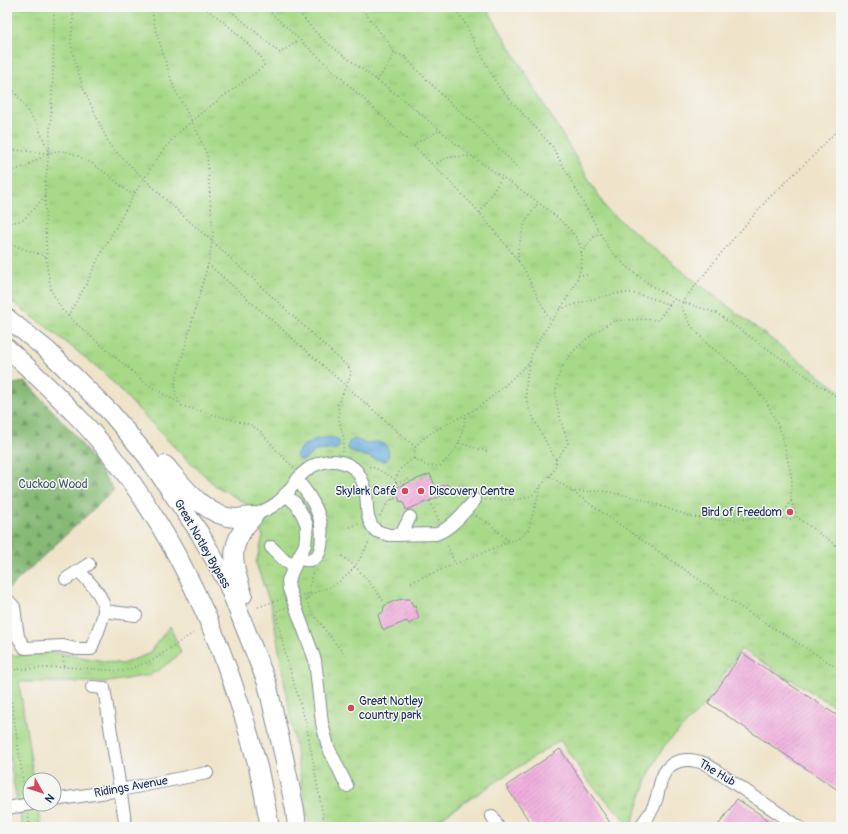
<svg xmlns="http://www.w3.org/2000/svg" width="848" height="834" viewBox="0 0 848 834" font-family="Pangolin,sans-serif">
<defs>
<pattern id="forest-firs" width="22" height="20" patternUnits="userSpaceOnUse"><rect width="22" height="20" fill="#85b974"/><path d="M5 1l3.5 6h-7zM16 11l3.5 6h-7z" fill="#6c9762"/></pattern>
<pattern id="park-tufts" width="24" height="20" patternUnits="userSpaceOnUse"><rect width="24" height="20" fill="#a7d988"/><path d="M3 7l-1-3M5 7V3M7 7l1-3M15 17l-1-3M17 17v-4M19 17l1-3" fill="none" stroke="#8fbb78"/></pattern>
<pattern id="water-ripples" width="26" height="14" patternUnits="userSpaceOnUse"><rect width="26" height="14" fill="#67acdd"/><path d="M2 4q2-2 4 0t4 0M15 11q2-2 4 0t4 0" fill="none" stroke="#548cb6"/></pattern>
<pattern id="building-hatch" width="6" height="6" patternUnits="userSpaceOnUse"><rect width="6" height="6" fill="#f0a9dc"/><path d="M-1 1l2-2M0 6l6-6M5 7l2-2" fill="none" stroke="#c28ab6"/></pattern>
</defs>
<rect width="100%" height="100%" fill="#f6f6f2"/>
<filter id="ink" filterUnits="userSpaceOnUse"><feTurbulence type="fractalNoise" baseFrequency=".025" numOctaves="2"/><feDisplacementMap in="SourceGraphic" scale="8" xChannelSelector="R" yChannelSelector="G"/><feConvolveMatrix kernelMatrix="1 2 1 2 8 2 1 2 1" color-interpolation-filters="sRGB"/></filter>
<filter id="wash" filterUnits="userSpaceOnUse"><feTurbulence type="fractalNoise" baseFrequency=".012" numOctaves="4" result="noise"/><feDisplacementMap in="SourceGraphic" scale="16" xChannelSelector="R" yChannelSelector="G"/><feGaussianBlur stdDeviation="0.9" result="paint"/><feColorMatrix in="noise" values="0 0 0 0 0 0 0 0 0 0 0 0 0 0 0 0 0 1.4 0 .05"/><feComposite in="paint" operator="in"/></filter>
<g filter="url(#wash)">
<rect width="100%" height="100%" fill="#efe4ca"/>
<!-- forest -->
<path fill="url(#forest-firs)" stroke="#507469" d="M26,382L75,435L114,490L7,590V385Z"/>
<!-- park -->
<path fill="url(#park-tufts)" stroke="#618473" d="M7,7H486L607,210L705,289L841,392V710L741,649L703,707L664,746L649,774L631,826L588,781L560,740L427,827H309L272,609L256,563L263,536L245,503L216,486L177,450L103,372L48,328L7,298Z
M170,626L181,653L159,670L150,675L109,682H19L34,780H30V801L17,803L7,743V656L51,652L122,664L148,654Z
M37,807L41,827H22L19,809Z"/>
<!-- water -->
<path fill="url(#water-ripples)" stroke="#416e9e" d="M335,438L339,440V446L337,449L315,451L304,460H299L296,457C297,448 310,441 318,439C323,437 330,438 335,438Z
M354,439L366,443L377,442L385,444C389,449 390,456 386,461H382L352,452L347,448L349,442Z"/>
<g id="blocks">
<!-- building -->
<path fill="url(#building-hatch)" d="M430,474L436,488L447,484L451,492L406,510L403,501L400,502L398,496L395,497L392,489Z
M403,599H410L413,607L415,606L419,618L409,624L407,621L384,630L383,628H382L378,615L383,612L384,606L394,601Z
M742,653L841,718V792L708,703Z
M560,749L613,827H533L506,786Z
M737,799L779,827H717Z"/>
</g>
</g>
<g filter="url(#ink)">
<use href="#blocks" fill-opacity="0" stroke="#858a94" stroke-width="1"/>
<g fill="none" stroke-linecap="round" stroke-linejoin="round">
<defs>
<path id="minor" d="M297,480C305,489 312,499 317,511C322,522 327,557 310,560C306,561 301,559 298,558
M285,494L296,504L302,514L307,525L305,545L298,558L288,581L289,589L315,660L322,723L328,747L347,786
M254,516C262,511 272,508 278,502C288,495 293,483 302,474C315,461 336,456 352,467C358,470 361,478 364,485C370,501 362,516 376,531L389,535L436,534C452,528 464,512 475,500
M401,535L410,517
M271,547L285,561L295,566
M66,579L89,564
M7,599L14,607L18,637L25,648L63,646L76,649H91C94,640 104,619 104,610C104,595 88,581 79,571
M104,611L136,615
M92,687L104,688L126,827
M54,800L120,790L207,773
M7,808L31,804
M492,816L498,827
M640,827C646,819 652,812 655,803C658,795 659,786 662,778C669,758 689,757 706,764L799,827"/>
<path id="highway" d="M7,318L47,350L111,413L146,455L199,532L226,580L267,683L284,757L295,810L297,827
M7,348C42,381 78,414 108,451C179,540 226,647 255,756C262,779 265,804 270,827
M165,465C183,485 205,517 235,518C241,518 248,516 254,516
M243,595C232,560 227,545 254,516"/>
</defs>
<!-- minor casing -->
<use href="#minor" stroke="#858a94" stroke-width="14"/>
<!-- highway casing -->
<use href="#highway" stroke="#858a94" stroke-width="20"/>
<!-- path -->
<path stroke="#858a94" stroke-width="1.5" stroke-dasharray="1 3" stroke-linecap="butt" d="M74,7L71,44L76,65L83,88L110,146L181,214L212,241L349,368L351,372L350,377L338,404L339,419L344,440L343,452
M151,7L156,31L174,88L196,129L207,155L213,237L208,264L175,383L176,396L182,406L251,425L260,431L280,454L294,468
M226,7L230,10
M229,7L230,10L280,53L299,40
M294,7C304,17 312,30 323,39C348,60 375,78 401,98C425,117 448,138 472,156C497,175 571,219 580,245C591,283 547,319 533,351C528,363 524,390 527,403C528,408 532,414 534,419C541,433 548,446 556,460C557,467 552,473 547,479C542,484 537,491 532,495C521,502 498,499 485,500
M360,7L389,43L391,49L395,53L404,56L419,72L447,100L478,127L521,171
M453,7L463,20L498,86L552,146L600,233L610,250L627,267L650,285L674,299L716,313L841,400
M271,13L409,141
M7,81L38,126L49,153L45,183V211L47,267L51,290L62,310L80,327L147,384L179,403
M377,81L395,53
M416,143L440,130
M414,146L472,204L506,245L524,269L536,294L551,321
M7,150C20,150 38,153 50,153C54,152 58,150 62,151C82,153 115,179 129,193L136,191L160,154L176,135L200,114L264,66L261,57L244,40L225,23L204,7
M434,166C444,155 458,157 472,156
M7,173L24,167L49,153L53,74L54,7
M480,213L502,177
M7,224L23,220L35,208L45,196
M7,243L47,257
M581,253L593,238L600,233
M518,261V249L525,222L538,203
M208,264L415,447L414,458L401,468L395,479L375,468L367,466
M578,275H587
M560,309C578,304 613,291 631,293C644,295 657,300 670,305
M68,316L87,283L98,259L136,191
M459,443L489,452
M415,447C432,427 458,421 480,406C498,393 514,376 531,361
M414,458L427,466H440C460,447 460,442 466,415
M556,460L568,443C563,425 555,408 556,389C558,362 580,342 602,328C605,326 609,323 612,322C621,319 649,319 658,320L673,300
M550,476L721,595L841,670
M396,483L409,479
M571,492L604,491L638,498L692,517L719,520L777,518L786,509L791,501L792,480L782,434L766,401L733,364L707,344L690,324L682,308L683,301L722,252L767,200L814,155L841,126
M393,500L388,486L396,483L395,479
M430,501L439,521
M791,501L797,517L841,549
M380,516L389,500L398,498
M476,516L490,524L509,541
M778,518L790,519L797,517
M350,527L359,524
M446,542L455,564
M342,556C360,568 372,586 385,603
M411,582L519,538L529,529L530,523L541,487
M308,594L313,571
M302,595C341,588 353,574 370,540
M306,600L313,614L346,657
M305,601L313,593
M258,607L281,599
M285,608L278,610L276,614L285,653L306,723L325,827
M63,657L64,667
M7,670L64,667L124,671L153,660L193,633
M7,670L25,795
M28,814L30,827"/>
<!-- minor -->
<use href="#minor" stroke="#fff" stroke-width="12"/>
<!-- highway -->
<use href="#highway" stroke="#fff" stroke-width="18"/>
</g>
</g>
<!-- markers -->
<g fill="#d1495b" stroke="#f6f6f2" stroke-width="1.5">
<circle cx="405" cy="491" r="4"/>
<circle cx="421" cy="491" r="4"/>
<circle cx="790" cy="512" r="4"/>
<circle cx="351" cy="708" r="4"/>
</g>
<g text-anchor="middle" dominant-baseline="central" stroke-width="3" stroke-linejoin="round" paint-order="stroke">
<!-- park labels -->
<g font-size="12" fill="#3e5a68" stroke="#f6f6f2">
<text x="53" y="484">Cuckoo Wood</text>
</g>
<!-- poi labels -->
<g font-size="12" fill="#1b2f5e" stroke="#f6f6f2" text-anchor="end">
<text x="397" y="491">Skylark Café</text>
<text x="429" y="491" text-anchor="start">Discovery Centre</text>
<text x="782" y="512">Bird of Freedom</text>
<text x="359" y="701" text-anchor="start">Great Notley<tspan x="359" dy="14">country park</tspan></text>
</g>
<!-- street labels -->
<g font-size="12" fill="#1b2f5e" stroke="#f6f6f2">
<text transform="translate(202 544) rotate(60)">Great Notley Bypass</text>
<text transform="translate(717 773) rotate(31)">The Hub</text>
<text transform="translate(131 787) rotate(-10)">Ridings Avenue</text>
</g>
</g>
<!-- margin -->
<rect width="848" height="834" fill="none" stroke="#f6f6f2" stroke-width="24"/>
<!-- north arrow -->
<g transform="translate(42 792) rotate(129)"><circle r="19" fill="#f6f6f2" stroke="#9ea6b7"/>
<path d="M0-3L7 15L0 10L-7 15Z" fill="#d1495b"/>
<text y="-6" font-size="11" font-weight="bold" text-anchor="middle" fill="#1b2f5e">N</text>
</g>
</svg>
